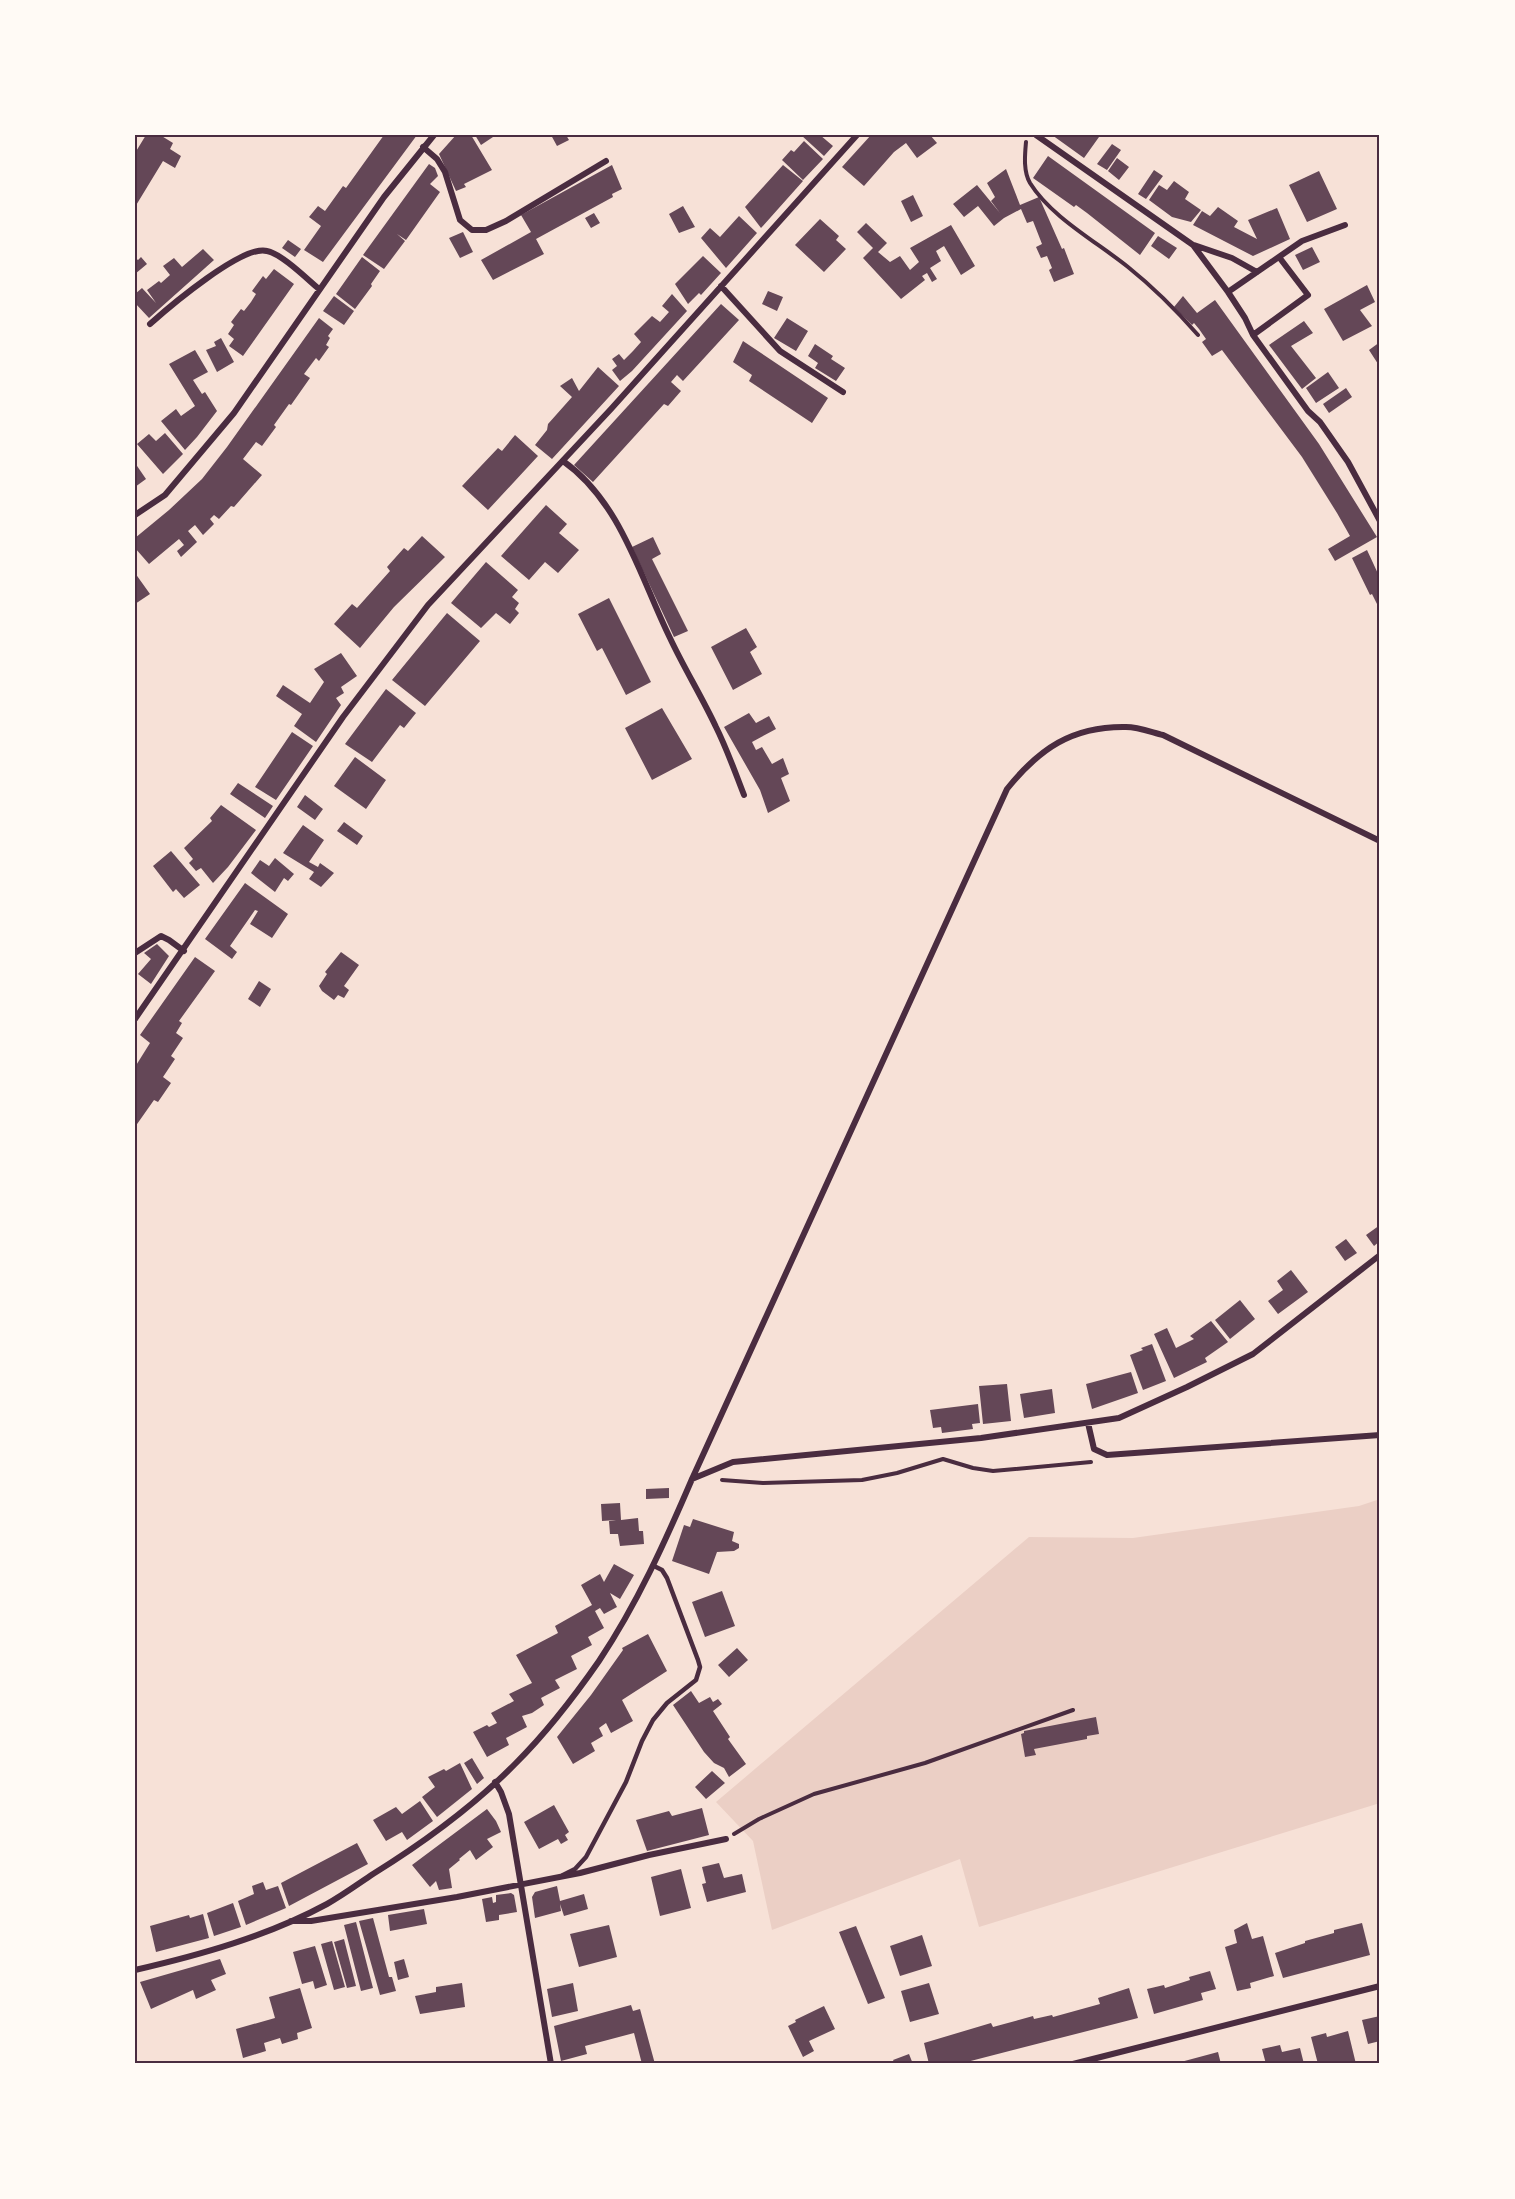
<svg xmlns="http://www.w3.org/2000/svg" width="1515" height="2199" viewBox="0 0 1515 2199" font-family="Quicksand,sans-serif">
<rect width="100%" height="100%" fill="#f7e1d7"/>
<!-- green -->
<path fill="#ebcfc5" d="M1380,1499V1803L979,1927L960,1859L772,1930L753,1841L716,1802L1029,1537L1133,1538L1359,1506Z"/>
<!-- building -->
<path fill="#644757" d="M146,135H160L173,143L170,149L181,156L175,168L163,161L135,207V153Z
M384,135H417L323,262L304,250L321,226L309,217L318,206L325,211L343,186L346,188Z
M456,135H471L492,170L464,184L466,187L456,191L439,154Z
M475,135H492L493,137L481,145Z
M551,135H566L569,140L557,146Z
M801,135H820L833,146L824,156Z
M871,135H930L937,143L917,158L906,143L894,152L864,186L842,167Z
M1052,135H1095L1099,137L1084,158Z
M804,141L823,159L803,180L782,160L791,150L794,152Z
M1112,144L1121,150L1107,170L1097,164Z
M1048,156L1155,233L1140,255L1087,213L1076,205L1074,207L1033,178Z
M1117,158L1129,167L1119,180L1108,171Z
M429,164L435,168L438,176L430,184L440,192L406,240L397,234L405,241L384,269L363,255Z
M612,165L622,189L612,194L613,197L536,239L544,254L493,280L481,260L531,232L521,215Z
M783,165L803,181L761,228L745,207Z
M1006,169L1020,205L1039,197L1062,249L1064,248L1074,274L1054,282L1049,270L1052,268L1047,256L1041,258L1036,247L1042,244L1033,221L1027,223L1021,209L1004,218L994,226L978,206L964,217L953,204L977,185L1000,213L991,201L995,197L987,183Z
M1154,170L1163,176L1146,199L1138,194Z
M1319,171L1337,209L1307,222L1289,185Z
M1174,181L1189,192L1185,199L1201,210L1191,222L1172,217L1149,200L1159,185L1167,190Z
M913,195L923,216L911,222L901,201Z
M683,206L695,227L679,233L669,214Z
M1218,207L1238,221L1234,227L1257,239L1248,220L1277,208L1290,239L1253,256L1193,225L1202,211L1210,216Z
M594,213L600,223L591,228L585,218Z
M739,216L757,233L726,268L701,238L710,228L720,237Z
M820,219L839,236L836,240L846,249L824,272L795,245Z
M866,223L887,243L878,252L890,262L900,256L910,270L919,262L910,248L951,225L975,266L961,275L944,246L936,251L941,261L930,268L937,279L932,282L927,273L922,276L925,280L901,299L863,258L873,248L857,232Z
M463,232L473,252L460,258L449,238Z
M1158,236L1177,248L1169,259L1151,246Z
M288,240L301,249L295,257L282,248Z
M1312,247L1320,262L1303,270L1295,255Z
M203,249L214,260L149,318L135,303V294L142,288L156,303L147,290L159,281L161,283L170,275L163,266L174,258L182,267Z
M703,256L721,273L701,295L699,293L688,304L675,284Z
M141,257L147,264L135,274V258L138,260Z
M362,257L380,271L371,284L372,286L355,309L336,294Z
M274,269L294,284L243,356L229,346L234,339L228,334L234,325L231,322L241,309L244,311L251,302L256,294L252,291L263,276L266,279Z
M1367,285L1375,302L1360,310L1372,326L1343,341L1324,309Z
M768,291L783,297L777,311L762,304Z
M672,294L687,311L632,371L620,381L612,370L617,366L612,359L619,354L624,360L633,351L641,342L634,334L652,316L660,322L669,312L662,306Z
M334,296L354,311L344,325L323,311Z
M1183,296L1197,313L1215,300L1319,444L1377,537L1335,561L1328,549L1350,536L1337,513L1302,457L1222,350L1212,356L1202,342L1206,339L1199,329L1194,323L1192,325L1174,307Z
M721,304L739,320L683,381L677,375L671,382L681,391L668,406L664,404L593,482L574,465Z
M319,318L333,329L328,336L330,338L326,345L329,347L319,361L316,358L304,374L310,378L291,405L289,404L274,425L276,427L262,446L256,442L243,459L262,475L234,507L231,506L219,519L214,515L210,519L214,524L203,535L195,525L188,531L197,542L181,557L177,551L184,545L179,539L149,564L135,548V538L169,510L202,479L227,447Z
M787,318L808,331L796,351L774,338Z
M1304,321L1313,333L1291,346L1316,378L1302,389L1269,345Z
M221,338L234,362L217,372L206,350L216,346L214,342Z
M743,341L828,398L812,423L749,381L752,375L733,362Z
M1380,342V367L1369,350Z
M815,344L833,356L831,359L845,368L836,381L815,368L818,363L808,356Z
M195,350L208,372L193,380L202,394L205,392L217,411L197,437L185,450L161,421L176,409L181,416L195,406L169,364Z
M598,367L619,386L552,459L535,445L547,430L548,424L572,397L560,386L572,378L579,391Z
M1328,372L1339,388L1316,403L1306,388Z
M1346,388L1352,397L1329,413L1323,404Z
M165,433L183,454L163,474L137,444L149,434L156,441Z
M515,435L538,456L488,510L462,486L498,448L502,451Z
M135,463L146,479L135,487Z
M546,505L567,524L559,533L579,550L558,573L545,562L529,580L501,556Z
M422,536L445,557L394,607L360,648L334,624L352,604L357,608L390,571L387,567L404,548L408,551Z
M653,537L661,554L652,559L688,631L674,637L632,547Z
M1367,550L1380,578V610L1372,594L1370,595L1352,558Z
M486,562L518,590L512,597L519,603L515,609L519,613L510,624L496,613L481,628L451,603Z
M135,573L150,594L135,604Z
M609,598L651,682L626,695L602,648L597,651L578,614Z
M447,613L480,641L425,706L392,680Z
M746,628L757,647L750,652L762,674L733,690L711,647Z
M341,653L357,676L341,687L344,693L336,698L341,705L316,742L294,726L302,714L276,696L283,685L310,703L324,682L314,669Z
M386,689L416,713L404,728L400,725L372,762L345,744Z
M662,708L692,759L652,780L625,728Z
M749,713L756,723L769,716L776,729L752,742L756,750L762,747L772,764L783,758L789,774L781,778L790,801L768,813L760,790L724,727Z
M292,732L313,746L276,800L255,787Z
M355,757L386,780L366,809L334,786Z
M238,783L273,806L265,818L230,794Z
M305,795L323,809L315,820L297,807Z
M221,805L256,830L228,867L213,883L201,868L196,871L189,863L193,859L184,848L212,821L210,818Z
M344,822L363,836L357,845L337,831Z
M303,825L324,840L309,862L318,867L320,863L334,873L321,887L309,879L314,872L283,853Z
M171,851L200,885L184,898L176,889L173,892L153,866Z
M275,858L294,874L288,881L284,878L275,892L251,873L260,860L269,866Z
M245,883L288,914L272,938L250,924L258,911L255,910L230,946L237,952L232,959L205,939Z
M157,944L169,956L151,984L138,974L151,959L144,953Z
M341,952L359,965L344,986L349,990L344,998L338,995L334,1000L322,991L319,986L327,974L325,972Z
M195,957L215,971L179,1021L182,1023L176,1033L183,1038L171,1056L175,1059L163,1077L171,1083L158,1102L154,1100L135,1127V1067L150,1043L140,1035Z
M259,981L271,989L260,1007L248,999Z
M1380,1225V1241L1374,1246L1366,1235Z
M1346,1239L1357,1253L1345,1261L1335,1247Z
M1291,1270L1308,1292L1278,1314L1268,1301L1283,1290L1277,1281Z
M1240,1300L1255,1319L1230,1339L1215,1320Z
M1211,1321L1228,1342L1205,1358L1207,1362L1174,1378L1154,1334L1167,1328L1176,1348L1194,1339L1190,1336Z
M1152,1344L1166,1381L1143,1390L1130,1355L1143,1350L1141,1348Z
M1131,1372L1138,1393L1092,1409L1086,1384Z
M1007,1384L1011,1421L983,1424L979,1386Z
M1052,1389L1055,1413L1024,1418L1020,1394Z
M978,1404L980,1423L972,1424L973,1429L942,1433L941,1427L933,1428L930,1410Z
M669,1488V1498L646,1499V1489Z
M620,1503L621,1520L638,1518L639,1531H643L644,1544L620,1546L618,1534H610L609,1521L616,1520L602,1521L601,1504Z
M693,1519L734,1532L732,1541L739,1544V1548L734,1551L717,1552L709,1574L672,1561L684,1525L690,1527Z
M614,1564L634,1575L620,1599L610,1593L617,1607L604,1614L600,1608L595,1611L604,1628L588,1637L592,1645L571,1656L577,1669L555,1680L560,1688L541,1698L544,1705L532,1713L522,1716L527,1727L506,1738L509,1745L487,1757L473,1732L487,1725L489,1727L497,1723L491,1713L514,1701L509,1694L532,1683L516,1655L558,1633L555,1626L592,1605L581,1585L600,1574L604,1582Z
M722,1591L735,1626L705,1637L692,1602Z
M648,1634L667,1671L622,1700L633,1721L611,1733L606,1723L599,1728L603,1736L591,1743L595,1751L573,1764L557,1737L591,1695L623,1650L622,1648Z
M737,1648L748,1660L729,1677L718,1665Z
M691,1691L699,1703L710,1697L713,1702L718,1699L722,1704L713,1711L730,1737L728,1739L746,1764L729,1777L724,1768L714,1763L704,1752L673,1705Z
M1096,1717L1099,1734L1087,1736V1739L1034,1749L1036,1755L1025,1757L1021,1734L1024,1733V1731Z
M472,1758L484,1778L477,1784L464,1763Z
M460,1763L472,1789L437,1817L422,1797L435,1787L428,1777L444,1769L446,1771Z
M712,1771L725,1783L706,1799L695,1787Z
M420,1801L433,1821L407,1840L402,1832L386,1841L373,1820L396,1807L402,1814Z
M554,1805L569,1832L565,1835L568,1840L561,1844L558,1839L539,1849L524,1822Z
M702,1808L709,1835L647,1851L636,1820L669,1811L672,1816Z
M487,1809L496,1821L501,1832L487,1839L493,1847L476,1860L470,1850L459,1859L460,1860L449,1869L452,1888L439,1890L436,1881L430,1887L412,1865Z
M357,1843L368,1864L289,1906L281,1883Z
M719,1863L724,1878L742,1874L746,1892L707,1902L702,1884L706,1883L702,1867Z
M681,1869L691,1908L660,1916L651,1877Z
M263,1882L266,1890L278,1886L286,1908L246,1925L238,1901L254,1894L252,1886Z
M557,1886L560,1901L584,1894L588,1909L564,1916L560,1904L561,1911L535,1918L532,1897L535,1892Z
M511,1893L514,1895L517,1912L499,1915V1920L486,1922L482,1899L492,1897L493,1903L496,1902V1895Z
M233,1903L241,1927L214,1936L207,1913Z
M424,1909L427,1924L390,1931L388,1915Z
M203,1914L209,1938L156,1952L150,1926L189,1915L190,1918Z
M373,1918L389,1977H392L396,1991L380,1995L359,1921Z
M356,1922L373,1988L361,1991L344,1925Z
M1247,1923L1252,1939L1263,1936L1274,1976L1250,1983L1251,1988L1237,1991L1225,1947L1237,1943L1234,1930Z
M1362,1923L1370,1955L1283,1978L1275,1953L1305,1943V1941L1334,1933V1930Z
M609,1925L617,1957L579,1967L570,1934Z
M856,1926L885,1998L868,2004L839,1932Z
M922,1935L932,1966L900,1976L890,1946Z
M344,1939L356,1986L347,1988L334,1942Z
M332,1941L345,1987L334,1990L321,1944Z
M315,1946L327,1985L315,1989L313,1981L302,1984L293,1952Z
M220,1959L226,1974L211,1980L216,1990L196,1999L193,1990L151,2009L140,1982Z
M404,1959L409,1977L398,1980L394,1962Z
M1210,1971L1216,1989L1201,1993L1203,2000L1154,2014L1147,1989L1164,1985L1165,1988L1190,1980L1189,1977Z
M462,1983L465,2007L420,2014L415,1996L436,1992V1987Z
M573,1983L578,2011L552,2017L547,1989Z
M929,1983L939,2014L910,2022L901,1991Z
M300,1988L312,2028L297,2033L298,2039L282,2044L280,2038L264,2043L266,2051L243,2058L236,2029L275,2018L269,1997Z
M1129,1988L1138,2018L959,2064H929L924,2043L991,2023L993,2027L1033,2016L1034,2019L1052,2015L1053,2017L1100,2004L1098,1998Z
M631,2005L633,2011L640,2009L655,2064H642L634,2033L585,2046L587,2054L561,2061L554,2026Z
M824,2006L835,2029L809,2041L814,2051L803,2057L788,2026L796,2022L795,2020Z
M1380,2016V2041L1368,2044L1362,2020Z
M1348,2031L1356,2064H1318L1311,2037L1326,2033L1327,2037Z
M1280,2045L1282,2052L1300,2048L1304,2064H1266L1262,2049Z
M1218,2052L1221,2064H1177V2063Z
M909,2054L913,2064H895L893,2060Z"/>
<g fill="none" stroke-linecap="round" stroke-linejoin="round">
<!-- path -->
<path stroke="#4a2c40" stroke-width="4" d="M1026,142C1025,154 1023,171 1030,183C1051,217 1097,242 1128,267C1153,287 1177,311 1198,335
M722,1480L763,1483L862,1480L897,1473L943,1459L973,1468L993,1471L1091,1462
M734,1834L759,1819L814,1794L925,1763L1073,1710"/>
<!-- service -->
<path stroke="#4a2c40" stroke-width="4.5" d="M563,1875L575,1869L586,1857L626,1782L642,1741L653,1720L667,1703L696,1680L700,1667L698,1660L667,1578L662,1570L654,1566"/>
<!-- minor -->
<path stroke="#4a2c40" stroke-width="6" d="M1036,135L1193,245L1228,292L1245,318L1253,335L1308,411L1320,422L1348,462L1380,521
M423,147L437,159L445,172L460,220L472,230H486L506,221L606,161
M1194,245L1232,258L1257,272
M721,286L780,351L843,392
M1228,292L1302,241L1345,225
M150,324C169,307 243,244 267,251C282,254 307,279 319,289
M1253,335L1308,295L1279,257
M563,461C621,502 640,577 670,638C684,668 702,697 716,727C727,749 735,772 744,795
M135,515L165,495L234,413L384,197L434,135
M135,953L161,936L169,940L184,951
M135,1019L343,717L428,605L611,409L857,135
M1088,1423L1094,1449L1107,1455L1380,1435
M692,1479L733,1462L981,1438L1119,1418L1187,1387L1253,1354L1380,1255
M495,1782L501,1792L509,1814L551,2064
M291,1921H311L457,1897L580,1873L649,1855L726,1839
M135,1970C200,1955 268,1936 327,1904C343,1895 358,1884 373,1874C423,1843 475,1805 516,1763C547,1732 574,1697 599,1661C637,1604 665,1542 692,1479L1007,789C1039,749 1072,726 1126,727C1138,727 1151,732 1163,735L1380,841
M1073,2064L1380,1986"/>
</g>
<!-- border -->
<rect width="1515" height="2199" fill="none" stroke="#fffaf5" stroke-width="273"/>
<rect x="136" y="136" width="1242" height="1926" fill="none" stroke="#4a2c40" stroke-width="2"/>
</svg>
